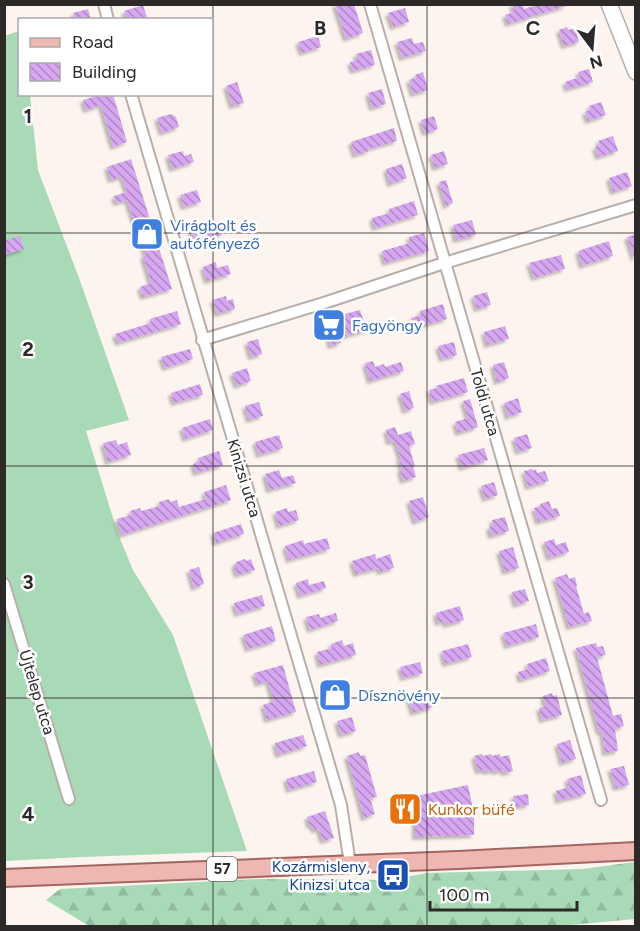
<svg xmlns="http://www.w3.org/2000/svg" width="640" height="931" viewBox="0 0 640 931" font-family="Figtree,sans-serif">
<defs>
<pattern id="forest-firs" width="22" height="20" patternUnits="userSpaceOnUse" patternTransform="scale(1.5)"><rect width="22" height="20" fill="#a9dab8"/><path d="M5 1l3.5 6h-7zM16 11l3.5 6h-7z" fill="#92bb9e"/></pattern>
<pattern id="building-back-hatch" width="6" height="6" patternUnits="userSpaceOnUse" patternTransform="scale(1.5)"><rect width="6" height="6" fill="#d6a7f0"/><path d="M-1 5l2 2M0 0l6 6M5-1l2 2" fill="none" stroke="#ae88c2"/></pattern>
<filter id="shadow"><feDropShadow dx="-3" dy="3" stdDeviation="1.5" flood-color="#0004"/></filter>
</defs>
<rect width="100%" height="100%" fill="#fdf4f0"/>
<!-- forest -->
<path fill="url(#forest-firs)" d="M635,862V919L559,926H89L46,900L60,889L257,879L390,880L427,873L582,869Z"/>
<!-- garden -->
<path fill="#a9dab8" d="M19,31L20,94L30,95L38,170L79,278L129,420L86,431L118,534L133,570L173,635L247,851L83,857L5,861L4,36Z"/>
<!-- building -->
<path fill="url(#building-back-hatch)" filter="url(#shadow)" d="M335,4H354L363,33L346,39Z
M512,4H523L524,9L540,4H565L566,6L508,24L505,15L514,12Z
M143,5L148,20H127L124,11Z
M405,8L409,22L393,27L388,13Z
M88,9L91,20H75L73,13Z
M567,27L568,30L575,28L579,42L564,46L559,30Z
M318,36L321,47L302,53L298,42Z
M412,38L414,44L423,42L426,51L402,58L397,42Z
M371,50L375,65L353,71L350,62L357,60L356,54Z
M589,69L593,82L567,89L565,82L580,77L578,72Z
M423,72L428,90L413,94L409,80L416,78L415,75Z
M237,82L244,103L232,106L226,86Z
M382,89L386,104L372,108L368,93Z
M102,94H113L127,142L113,147L101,105L86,110L83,100Z
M601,102L606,115L588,121L585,112L590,110L589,106Z
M171,114L176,117L179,127L162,133L157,118Z
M434,116L438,129L425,133L421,120Z
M394,128L397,141L368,149L369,151L355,155L351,142Z
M613,136L618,151L598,157L595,147L600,145L598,141Z
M183,151L184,156L191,154L194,162L172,169L168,155Z
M444,151L448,164L435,168L431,155Z
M131,159L172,289L143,297L140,287L151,283L143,256L146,255L127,200L116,203L114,196L127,192L122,177L111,180L107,167Z
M402,164L407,178L390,184L386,169Z
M627,172L632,186L613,192L609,178Z
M446,180L453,203L446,206L439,182Z
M197,190L201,202L184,207L180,195Z
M414,201L418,215L375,228L372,218L390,213L389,209Z
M472,220L476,235L456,240L453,225Z
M219,225L222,235L195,243L191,229L199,227L201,231Z
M424,233L429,251L385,263L382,251L410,243L409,237Z
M636,234V258H634L627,237Z
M20,236L24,249L4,255V241Z
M609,241L613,256L582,266L578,251Z
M561,255L565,269L534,278L529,263Z
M216,262L217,268L228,265L231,274L207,281L203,267Z
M487,292L491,305L477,309L473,296Z
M226,296L227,301L233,299L235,309L217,314L213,300Z
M443,304L447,319L414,328L411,318L421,315L420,311Z
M360,310L367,330L339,338L341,343L331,346L323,320Z
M177,311L181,324L118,343L115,334L151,323L150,319Z
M505,326L509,339L487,345L484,332Z
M258,339L262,354L251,357L247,342Z
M454,342L457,355L442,359L438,346Z
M190,349L193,359L165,368L161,357Z
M373,361L375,367L384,364L385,367L401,362L404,371L370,381L365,363Z
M504,362L509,378L497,382L493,365Z
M247,368L251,381L237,386L232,373Z
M464,378L468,392L432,402L429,390L437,388L436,386Z
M200,384L203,395L174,403L171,393Z
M409,391L414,408L405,411L400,394Z
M518,398L522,412L508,417L504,403Z
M470,399L478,427L458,433L455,422L468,418L463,401Z
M259,402L263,416L249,420L245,406Z
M210,419L213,430L185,439L182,428Z
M395,427L398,435L411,431L415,444L409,446L415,466L413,467L416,477L403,481L400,470L402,469L399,459H401L395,441L389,442L386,430Z
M527,434L532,448L518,452L514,438Z
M279,435L283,448L259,455L255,442Z
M116,440L118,445L127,442L131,455L108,462L103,443Z
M484,448L488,460L462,468L458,455Z
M219,451L223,465L196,473L193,464L200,461L198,458Z
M532,469L533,471L536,469L537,473L545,471L549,481L528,487L524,471Z
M279,470L282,478L293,475L296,483L269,490L265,474Z
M494,482L498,495L485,499L481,486Z
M226,485L231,500L122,535L117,519L131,515L130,511L140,508L141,511L160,506L159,502L169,499L170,502L177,500L179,507L206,499L204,492Z
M423,497L429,517L415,522L409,501Z
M549,501L552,509L557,508L560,516L538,522L534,508L541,506L540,504Z
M287,508L288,512L296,510L299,520L279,526L275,512Z
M505,517L509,531L491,536L489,527L493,526L492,520Z
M241,524L244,534L216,543L213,533Z
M327,538L330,549L289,560L285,546L303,540L304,544Z
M554,539L556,545L566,542L569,552L549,558L544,542Z
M513,547L519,568L505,572L499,551Z
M375,554L376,559L390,554L394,568L380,572L379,568L356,574L352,561Z
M245,559L246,561L251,559L255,570L237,575L234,565L236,564V562Z
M199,567L204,584L194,588L189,570Z
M567,574L569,579L575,577L577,586H576L584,614L589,612L592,621L569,627L555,578Z
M308,579L309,585L324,581L326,588L300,596L296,583Z
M525,589L529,601L516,605L512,592Z
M262,595L265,606L237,614L234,603Z
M460,606L464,620L446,625L445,621L438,623L436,613Z
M336,613L338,621L310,630L306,617L319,614L320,618Z
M536,624L539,637L507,646L503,633Z
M272,626L276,641L248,649L243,635Z
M342,640L344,646L353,643L356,655L320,665L317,652L332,648L331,644Z
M596,643L597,647L603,646L606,655L597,657L613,716L621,714L624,726L615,729L618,751L605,753L602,732H599L576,648Z
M468,644L472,657L445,664L442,651Z
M546,658L550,671L521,680L518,672L528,669L527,664Z
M420,662L423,673L403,678L400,667Z
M283,665L296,712L267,720L263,705L274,701L268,681L258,684L254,673Z
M346,686L349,695L331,701L328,694L334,692L333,690Z
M419,692L421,698L430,695L433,707L413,713L408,695Z
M552,693L553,696L557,695L562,715L542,720L539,708L546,706L543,696Z
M352,717L356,731L341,735L337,721Z
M303,735L307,746L278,755L275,743Z
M570,740L576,759L562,763L557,744Z
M359,752L360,756L365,755L377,797L370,798L375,814L364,818L347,756Z
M482,754L483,756L491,754L492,756L500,754V757L509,755L513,771L504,773L503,770L495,772L494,770L486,772V770L478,771L474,756Z
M624,766L629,785L616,788L610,769Z
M314,771L317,782L289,790L286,779Z
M581,775L586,794L558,801L556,791L569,787L567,779Z
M468,785L474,814V835L415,837V810L399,815L395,800L406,796L407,798Z
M528,794L529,805L515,807L513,796Z
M325,811L334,838L323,841L319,829L314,830L312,825L310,826L307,817Z"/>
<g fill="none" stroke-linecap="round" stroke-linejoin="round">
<defs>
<path id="minor" d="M104,4L108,20
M370,4L601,800
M131,94L341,805L350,864
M202,340L327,302L438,265L636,205
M4,584L69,799"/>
<path id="secondary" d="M609,4L636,72"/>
<path id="primary" d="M4,878L458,860L636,851"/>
</defs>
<!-- minor casing -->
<use href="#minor" stroke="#b7afab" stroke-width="14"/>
<!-- secondary casing -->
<use href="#secondary" stroke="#b7afab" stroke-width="18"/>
<!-- primary casing -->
<use href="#primary" stroke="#a3665f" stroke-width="20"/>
<!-- minor -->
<use href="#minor" stroke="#fff" stroke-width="10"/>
<!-- secondary -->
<use href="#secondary" stroke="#fff" stroke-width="15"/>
<!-- primary -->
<use href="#primary" stroke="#eeb7b1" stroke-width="16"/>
</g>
<!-- grid -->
<path fill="none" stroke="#2c2928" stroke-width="1.5" stroke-opacity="0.55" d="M213,4V926M427,4V926M4,233H636M4,466H636M4,698H636"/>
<!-- icons -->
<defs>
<symbol id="shop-square" viewBox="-11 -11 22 22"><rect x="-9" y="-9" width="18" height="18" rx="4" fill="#3f7fe0" stroke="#fff"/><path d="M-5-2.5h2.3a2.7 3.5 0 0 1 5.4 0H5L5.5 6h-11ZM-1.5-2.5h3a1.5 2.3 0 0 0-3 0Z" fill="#fff"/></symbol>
<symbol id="supermarket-square" viewBox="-11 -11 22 22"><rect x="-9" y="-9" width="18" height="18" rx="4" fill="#3f7fe0" stroke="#fff"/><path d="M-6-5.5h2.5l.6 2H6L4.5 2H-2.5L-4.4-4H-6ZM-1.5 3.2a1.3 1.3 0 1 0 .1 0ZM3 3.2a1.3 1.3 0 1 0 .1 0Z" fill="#fff"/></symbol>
<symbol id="restaurant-square" viewBox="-11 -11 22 22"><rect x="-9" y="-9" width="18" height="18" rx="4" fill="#e8710a" stroke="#fff"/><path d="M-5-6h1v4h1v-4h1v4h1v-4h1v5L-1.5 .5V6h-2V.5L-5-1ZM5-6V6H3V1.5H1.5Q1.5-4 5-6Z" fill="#fff"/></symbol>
<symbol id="bus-square" viewBox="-11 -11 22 22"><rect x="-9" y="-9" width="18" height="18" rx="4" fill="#1a4fb4" stroke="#fff"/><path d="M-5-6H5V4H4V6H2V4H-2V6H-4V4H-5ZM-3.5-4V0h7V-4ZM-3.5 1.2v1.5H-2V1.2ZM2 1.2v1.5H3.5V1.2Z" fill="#fff"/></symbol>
</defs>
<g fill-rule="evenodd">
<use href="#shop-square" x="128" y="215" width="38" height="38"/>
<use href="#supermarket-square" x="310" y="306" width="38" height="38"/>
<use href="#shop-square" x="316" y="676" width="38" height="38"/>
<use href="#restaurant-square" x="386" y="790" width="38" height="38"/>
<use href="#bus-square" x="374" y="856" width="38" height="38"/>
</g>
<g text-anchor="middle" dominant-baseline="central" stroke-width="5" stroke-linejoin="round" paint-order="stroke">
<!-- shield labels -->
<rect fill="#fff" stroke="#6b6968" stroke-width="1.5" x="207" y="857" width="30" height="24" rx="4.5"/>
<g font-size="15" font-weight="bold" fill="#2c2928">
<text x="222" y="869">57</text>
</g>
<!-- shop labels -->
<g font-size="16" fill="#366cbe" stroke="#fff" text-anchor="start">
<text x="170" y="225">Virágbolt és<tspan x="170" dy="18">autófényező</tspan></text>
<text x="352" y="325">Fagyöngy</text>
<text x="358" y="695">Dísznövény</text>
</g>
<!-- street labels -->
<g font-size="16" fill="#2c2928" stroke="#fff">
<text transform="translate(485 402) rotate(74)">Toldi utca</text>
<text transform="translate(244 478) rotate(73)">Kinizsi utca</text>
<text transform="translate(37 692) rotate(73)">Újtelep utca</text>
</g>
<!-- food labels -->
<g font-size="16" fill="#c56008" stroke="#fff" text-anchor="start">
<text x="428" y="809">Kunkor büfé</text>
</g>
<!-- transit labels -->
<g font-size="16" fill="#164399" stroke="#fff" text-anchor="end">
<text x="370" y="866">Kozármisleny,<tspan x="370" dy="18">Kinizsi utca</tspan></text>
</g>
</g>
<g font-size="20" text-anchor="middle" font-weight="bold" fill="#2c2928" stroke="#fff" stroke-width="5" stroke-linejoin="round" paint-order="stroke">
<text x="320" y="35">B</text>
<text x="533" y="35">C</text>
<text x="28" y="123">1</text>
<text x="28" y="356">2</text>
<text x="28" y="589">3</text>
<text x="28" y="821">4</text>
</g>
<!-- border -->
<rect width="640" height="931" fill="none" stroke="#2c2928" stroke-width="12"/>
<!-- legend -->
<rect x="18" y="18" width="195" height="78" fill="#ffffff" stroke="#aba9a9" stroke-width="1.5"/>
<rect x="30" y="38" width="30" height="9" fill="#eeb7b1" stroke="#aba9a9" stroke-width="1.5"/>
<text x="72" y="48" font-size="18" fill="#2c2928">Road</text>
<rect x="30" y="63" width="30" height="18" fill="url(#building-back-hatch)" stroke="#aba9a9" stroke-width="1.5"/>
<text x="72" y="78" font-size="18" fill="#2c2928">Building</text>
<!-- north arrow -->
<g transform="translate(592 48) rotate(164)" stroke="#ffffff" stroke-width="4.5" paint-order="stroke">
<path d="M0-4.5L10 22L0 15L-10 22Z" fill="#2c2928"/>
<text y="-9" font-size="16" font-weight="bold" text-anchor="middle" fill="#2c2928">N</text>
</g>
<!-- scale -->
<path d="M430 901v9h147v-9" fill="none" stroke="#2c2928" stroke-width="3"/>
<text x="439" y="901" font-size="18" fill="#2c2928" stroke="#ffffff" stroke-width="4.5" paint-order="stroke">100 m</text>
</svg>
